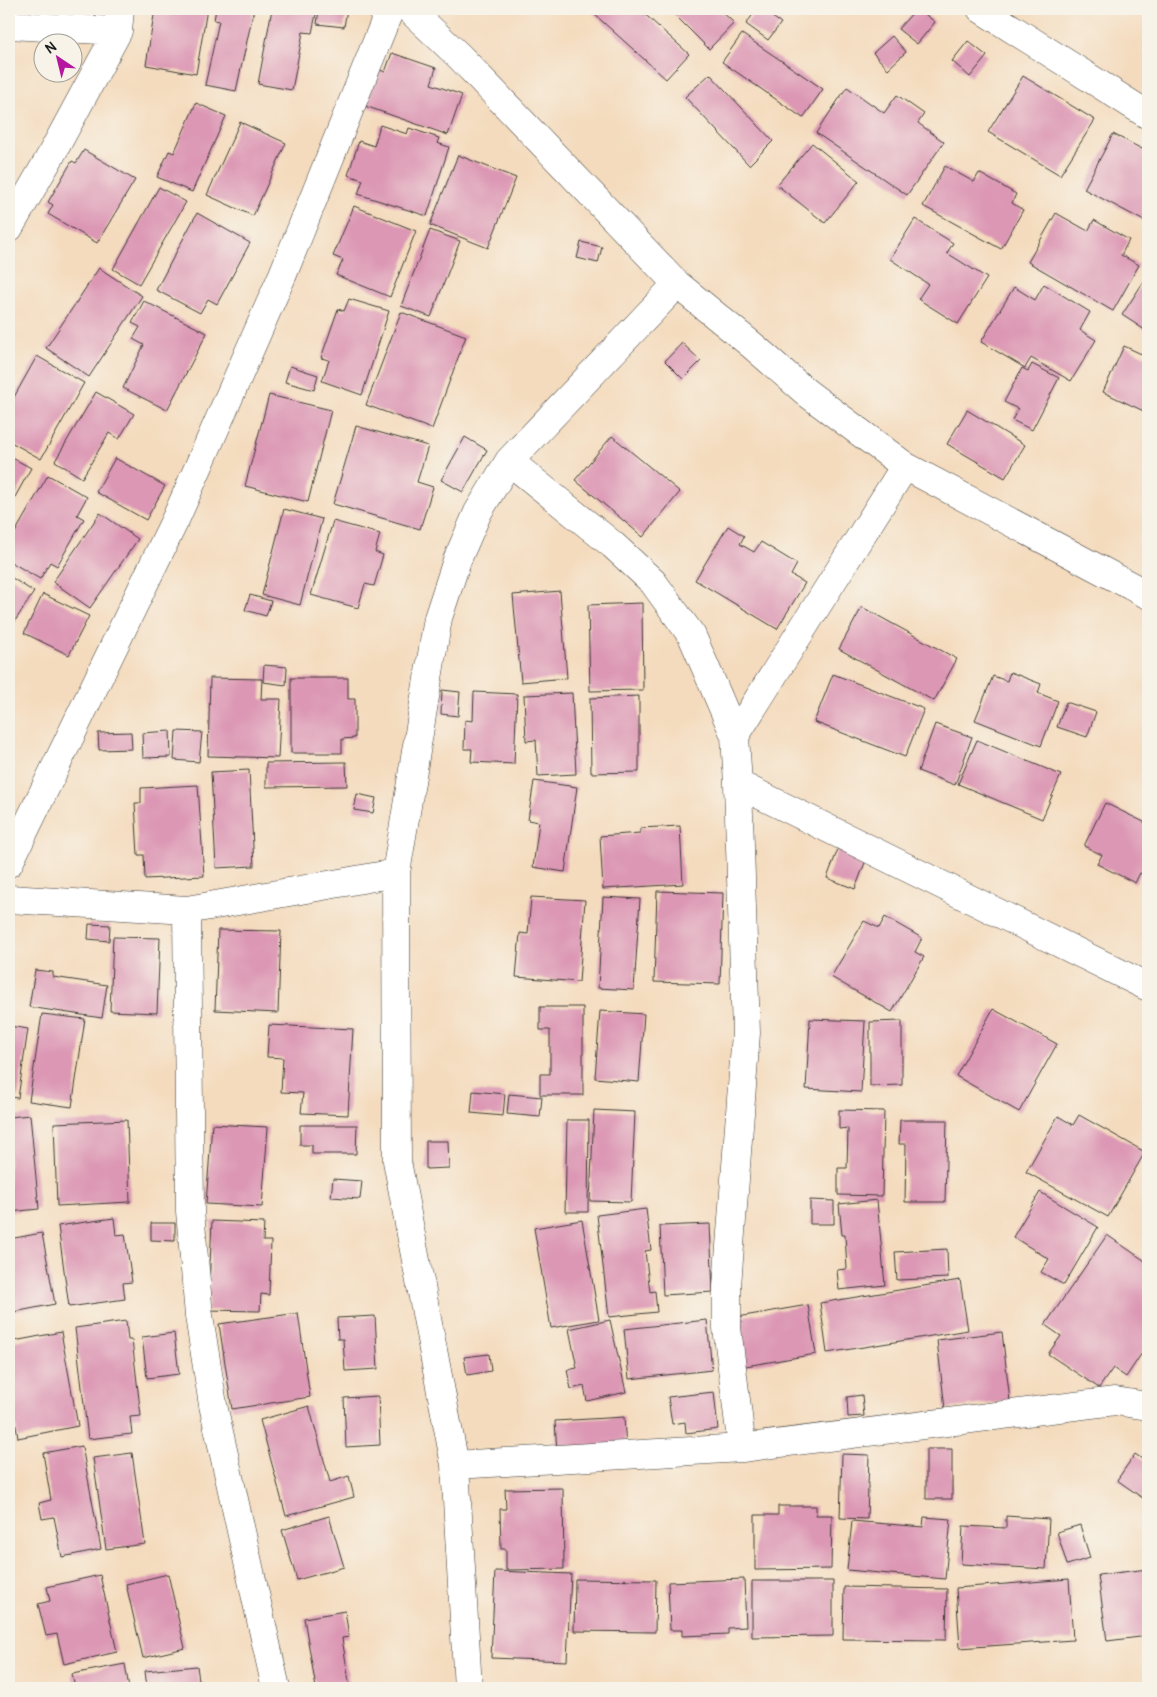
<svg xmlns="http://www.w3.org/2000/svg" width="1157" height="1697" viewBox="0 0 1157 1697" font-family="Pangolin,sans-serif">
<rect width="100%" height="100%" fill="#f7f3e8"/>
<filter id="ink" filterUnits="userSpaceOnUse"><feTurbulence type="fractalNoise" baseFrequency=".02" numOctaves="2"/><feDisplacementMap in="SourceGraphic" scale="10" xChannelSelector="R" yChannelSelector="G"/><feConvolveMatrix kernelMatrix="1 2 1 2 8 2 1 2 1" color-interpolation-filters="sRGB"/></filter>
<filter id="wash" filterUnits="userSpaceOnUse"><feTurbulence type="fractalNoise" baseFrequency=".0096" numOctaves="4" result="noise"/><feDisplacementMap in="SourceGraphic" scale="20" xChannelSelector="R" yChannelSelector="G"/><feGaussianBlur stdDeviation="1.12" result="paint"/><feColorMatrix in="noise" values="0 0 0 0 0 0 0 0 0 0 0 0 0 0 0 0 0 1.4 0 .05"/><feComposite in="paint" operator="in"/></filter>
<g filter="url(#wash)">
<rect width="100%" height="100%" fill="#f4dbbe"/>
<g id="blocks">
<!-- building -->
<path fill="#dc97b4" d="M155,9H207L196,74L146,65Z
M216,9H254L236,91L205,85L219,21L214,20Z
M272,9H317L312,33L303,32L292,90L258,84Z
M319,9H347L344,27L317,24Z
M597,9H639L689,54L666,79L593,13Z
M669,9H719L734,23L709,49Z
M757,9H761L781,23L768,40L746,24Z
M916,9H918L935,22L917,44L898,29Z
M742,34L823,89L803,118L722,62Z
M892,36L906,52L888,69L873,53Z
M968,41L987,56L970,77L952,61Z
M392,53L436,68L431,84L462,95L448,135L365,106L378,69L385,72Z
M710,74L773,141L749,165L685,97Z
M1023,76L1095,120L1060,175L988,132Z
M847,87L884,113L897,95L924,114L918,123L944,142L907,195L816,133Z
M196,103L226,116L192,192L157,177L169,151L174,153Z
M240,122L286,143L253,216L207,195Z
M380,125L407,134L409,128L439,138L437,143L449,147L427,216L358,194L363,180L348,175L359,141L374,146Z
M1113,134L1148,152V223L1084,189Z
M812,143L859,181L825,223L777,185Z
M84,150L135,180L97,243L48,214L53,205L48,202L72,161L76,163Z
M458,155L516,178L488,248L430,225Z
M945,166L974,182L979,173L1016,194L1012,203L1023,210L1001,249L923,206Z
M159,187L186,202L139,284L113,269Z
M354,206L416,231L390,297L336,275L343,260L333,256Z
M197,213L250,243L217,304L208,299L200,313L156,290Z
M1056,213L1088,231L1094,220L1129,240L1121,255L1139,265L1113,311L1028,262Z
M915,219L953,243L947,253L987,278L958,324L918,299L928,284L890,259Z
M430,230L460,241L431,317L401,306Z
M581,242L602,247L598,263L577,258Z
M99,268L142,296L89,377L46,348Z
M1146,278L1148,279V332L1122,315Z
M1044,284L1090,312L1080,330L1096,340L1071,381L1031,358L1025,368L981,342L1014,287L1035,300Z
M349,299L389,311L362,395L322,381L329,360L321,358L338,309L344,311Z
M144,301L207,333L167,410L123,388L144,345L133,339L140,327L132,323Z
M401,312L466,336L432,429L366,405Z
M682,343L701,361L683,379L665,361Z
M1124,346L1148,357V413L1103,392Z
M37,356L84,383L41,459L9,441V406Z
M1032,364L1059,378L1032,430L1012,420L1018,409L1004,402L1022,368L1028,371Z
M290,366L318,375L314,390L285,382Z
M96,392L134,414L119,439L109,433L82,478L55,461Z
M269,395L331,410L308,502L245,486Z
M967,410L1025,445L1005,478L947,444Z
M356,426L428,446L417,482L433,487L420,529L333,504Z
M612,436L680,492L643,537L575,480Z
M465,437L487,450L463,492L441,480Z
M9,456L31,468L9,508Z
M115,458L165,486L146,520L96,492Z
M48,475L87,497L77,515L84,519L57,566L50,562L40,579L9,561V543Z
M284,509L322,519L300,605L262,595Z
M100,513L138,539L90,608L53,582Z
M333,521L380,534L375,552L383,555L374,586L365,584L358,608L311,595Z
M728,526L744,536L740,544L754,552L761,542L797,564L791,575L805,583L777,629L695,580Z
M9,576L34,592L9,630Z
M560,591L567,678L521,682L513,595Z
M43,594L89,616L69,655L24,633Z
M250,595L271,601L266,616L245,610Z
M642,603L643,690L590,691L588,605Z
M862,607L957,659L934,701L839,649Z
M264,665L287,667L286,685L263,682Z
M1010,672L1041,684L1038,693L1058,701L1041,746L975,720L993,676L1007,681Z
M833,674L924,709L905,757L814,722Z
M210,678L262,679L261,699H281L278,758L208,756Z
M291,678H348V699H355V738L342,739V753H291Z
M442,690L460,692L458,716L441,714Z
M474,692L517,694L514,764L471,762L472,749H464L465,720L473,721Z
M572,693L576,774L538,776L536,740L526,741L524,695Z
M639,696V772L591,773L590,698Z
M1066,702L1096,712L1087,737L1057,727Z
M935,724L972,737L955,785L918,771Z
M170,731L171,757L143,758L142,733Z
M176,731L202,732L199,762L174,760Z
M131,732L132,749L99,750L98,733Z
M977,740L1061,775L1042,819L958,784Z
M346,762L347,786L266,787V763Z
M249,770L254,866L216,868L211,772Z
M534,781L577,787L565,872L533,867L539,822L528,820Z
M198,785L204,876L145,879L144,855H138L135,803H141V788Z
M357,794L376,798L373,813L354,810Z
M1105,803L1148,824V877L1140,873L1135,883L1097,864L1102,855L1084,846Z
M680,826L683,884L603,889L600,836L640,833V828Z
M838,849L866,860L855,889L827,878Z
M657,891L723,893L720,984L654,982Z
M531,897L585,900L579,982L516,977L520,933L528,934Z
M603,897L640,899L634,990L598,988Z
M885,917L922,938L915,952L924,957L892,1012L831,977L864,921L879,928Z
M89,924L110,925L109,941L88,939Z
M218,930L281,931L278,1013L215,1010Z
M113,937L160,938L157,1013L110,1011Z
M35,970L53,972V977L107,985L102,1018L29,1007Z
M540,1007H583V1095H540V1074H550V1030H540Z
M993,1009L1057,1044L1019,1112L956,1076Z
M600,1011L644,1014L639,1082L595,1078Z
M42,1014L85,1019L72,1107L29,1101Z
M810,1019L865,1021L861,1092L806,1089Z
M902,1021V1085L870,1086V1022Z
M269,1025L353,1029L348,1115L301,1113L303,1093L281,1092L283,1058L267,1057Z
M9,1026L28,1029L18,1098L9,1097Z
M473,1091L505,1094L503,1116L471,1113Z
M509,1094L542,1097L540,1117L507,1114Z
M594,1110L635,1112L631,1202L590,1201Z
M839,1110L884,1111L882,1196L838,1195V1168H847L848,1128L839,1129Z
M30,1115L39,1209L9,1212V1117Z
M1079,1115L1145,1152L1108,1217L1026,1172L1058,1116L1073,1125Z
M127,1120L130,1202L57,1206L54,1123Z
M567,1120H589L588,1212H565Z
M900,1120H947L945,1202H905L906,1144H899Z
M212,1124L268,1127L262,1207L206,1204Z
M300,1125H357L356,1154H312V1145H300Z
M426,1141H448L449,1168L426,1169Z
M333,1179L362,1181L360,1199L331,1197Z
M1040,1192L1098,1227L1064,1285L1041,1272L1049,1259L1013,1237Z
M810,1200L834,1201V1224H810Z
M877,1200L885,1285L839,1290L837,1270L847,1269L845,1235H842L839,1204Z
M646,1209L651,1250L645,1251L650,1292L655,1291L657,1312L609,1317L597,1215Z
M114,1218L116,1235L125,1234L132,1282L123,1283L125,1299L69,1307L58,1226Z
M582,1220L599,1320L551,1328L534,1228Z
M212,1221L264,1223L263,1241H271L269,1295L261,1294L260,1311L208,1310Z
M151,1223H175V1241L151,1240Z
M710,1224L713,1292L663,1295L660,1226Z
M42,1233L55,1304L9,1313V1239Z
M1107,1235L1148,1263V1344L1126,1377L1113,1368L1099,1388L1048,1354L1061,1336L1045,1325Z
M947,1249L948,1278L897,1280L895,1252Z
M960,1280L968,1330L827,1353L820,1303Z
M808,1305L816,1354L740,1367L732,1318Z
M298,1313L310,1397L232,1409L219,1324Z
M375,1316L378,1369L345,1371L343,1339H338L337,1318Z
M610,1320L626,1392L587,1401L584,1386L571,1389L567,1370L577,1368L569,1329Z
M707,1320L712,1370L629,1379L624,1329Z
M126,1321L128,1340H132L141,1416L130,1417L132,1434L88,1439L75,1328Z
M61,1332L78,1426L18,1438L9,1386V1342Z
M1002,1332L1010,1401L945,1409L937,1340Z
M174,1333L179,1374L147,1378L142,1337Z
M489,1354L491,1371L467,1375L464,1357Z
M714,1392L718,1429L686,1433L685,1422L672,1424L668,1397Z
M862,1395L864,1416L848,1417L847,1397Z
M378,1396L380,1445L346,1447L344,1398Z
M309,1406L330,1482L349,1476L354,1497L286,1516L260,1420Z
M624,1417L626,1449L557,1453L555,1421Z
M82,1446L101,1549L62,1557L54,1517L42,1519L39,1503L51,1500L43,1453Z
M926,1449H952V1499H926Z
M132,1453L145,1544L106,1549L93,1458Z
M842,1454L869,1455L867,1519L840,1518Z
M1135,1454L1148,1463L1147,1501L1117,1480Z
M563,1488L564,1569L506,1570V1549H501L500,1509H506L505,1489Z
M778,1506H816V1515H832L831,1569L755,1570V1515H778Z
M329,1516L344,1567L297,1580L282,1530Z
M1006,1516L1049,1519L1046,1569L961,1564L963,1526L1006,1528Z
M924,1517L951,1519L945,1579L847,1570L852,1521L923,1527Z
M1080,1525L1090,1558L1067,1565L1057,1532Z
M1148,1569V1636L1107,1641L1098,1575Z
M495,1571L571,1574L567,1661L491,1658Z
M168,1574L185,1648L143,1658L126,1584Z
M100,1575L117,1652L64,1664L57,1634L46,1636L38,1604L50,1601L47,1587Z
M575,1579L656,1580L655,1632L574,1631Z
M744,1579L746,1627L728,1628V1634L682,1636V1630H670L668,1582Z
M1069,1579L1073,1640L960,1648L956,1588Z
M752,1581H833V1636L752,1637Z
M844,1587L947,1589L946,1640L843,1639Z
M345,1611L349,1637L342,1638L350,1688H316L304,1618Z
M125,1664L129,1688H75L72,1674Z
M197,1666L200,1688H147L145,1671Z"/>
</g>
</g>
<g filter="url(#ink)">
<use href="#blocks" fill-opacity="0" stroke="#3c3934" stroke-width="1"/>
<g fill="none" stroke-linecap="round" stroke-linejoin="round">
<defs>
<path id="minor" d="M409,9L460,57L677,284L753,346L807,393L905,466L1148,595
M981,9L1148,115
M9,25L118,31
M9,228L50,157L118,31L120,9
M677,284L509,461L613,545L653,582L692,636L735,736L738,784L1148,987
M735,736L905,466
M738,784L746,1033L727,1286V1328L742,1448
M9,863L176,518L283,274L390,9
M9,899L187,910L396,873
M187,910L190,1211L199,1316L213,1405L276,1688
M455,1465L742,1448L1115,1401L1148,1406
M468,1688L455,1465L397,1161L396,873L438,618L457,560L478,512L509,461"/>
</defs>
<!-- minor casing -->
<use href="#minor" stroke="#3c3934" stroke-width="29"/>
<!-- minor -->
<use href="#minor" stroke="#fff" stroke-width="28"/>
</g>
</g>
<!-- margin -->
<rect width="1157" height="1697" fill="none" stroke="#f7f3e8" stroke-width="30"/>
<!-- north arrow -->
<g transform="translate(58 58) rotate(325)"><circle r="24" fill="#f7f3e8" stroke="#9f9d96"/>
<path d="M0-4L9 19L0 12L-9 19Z" fill="#b5179e"/>
<text y="-8" font-size="14" font-weight="bold" text-anchor="middle" fill="#1c1c1c">N</text>
</g>
</svg>
